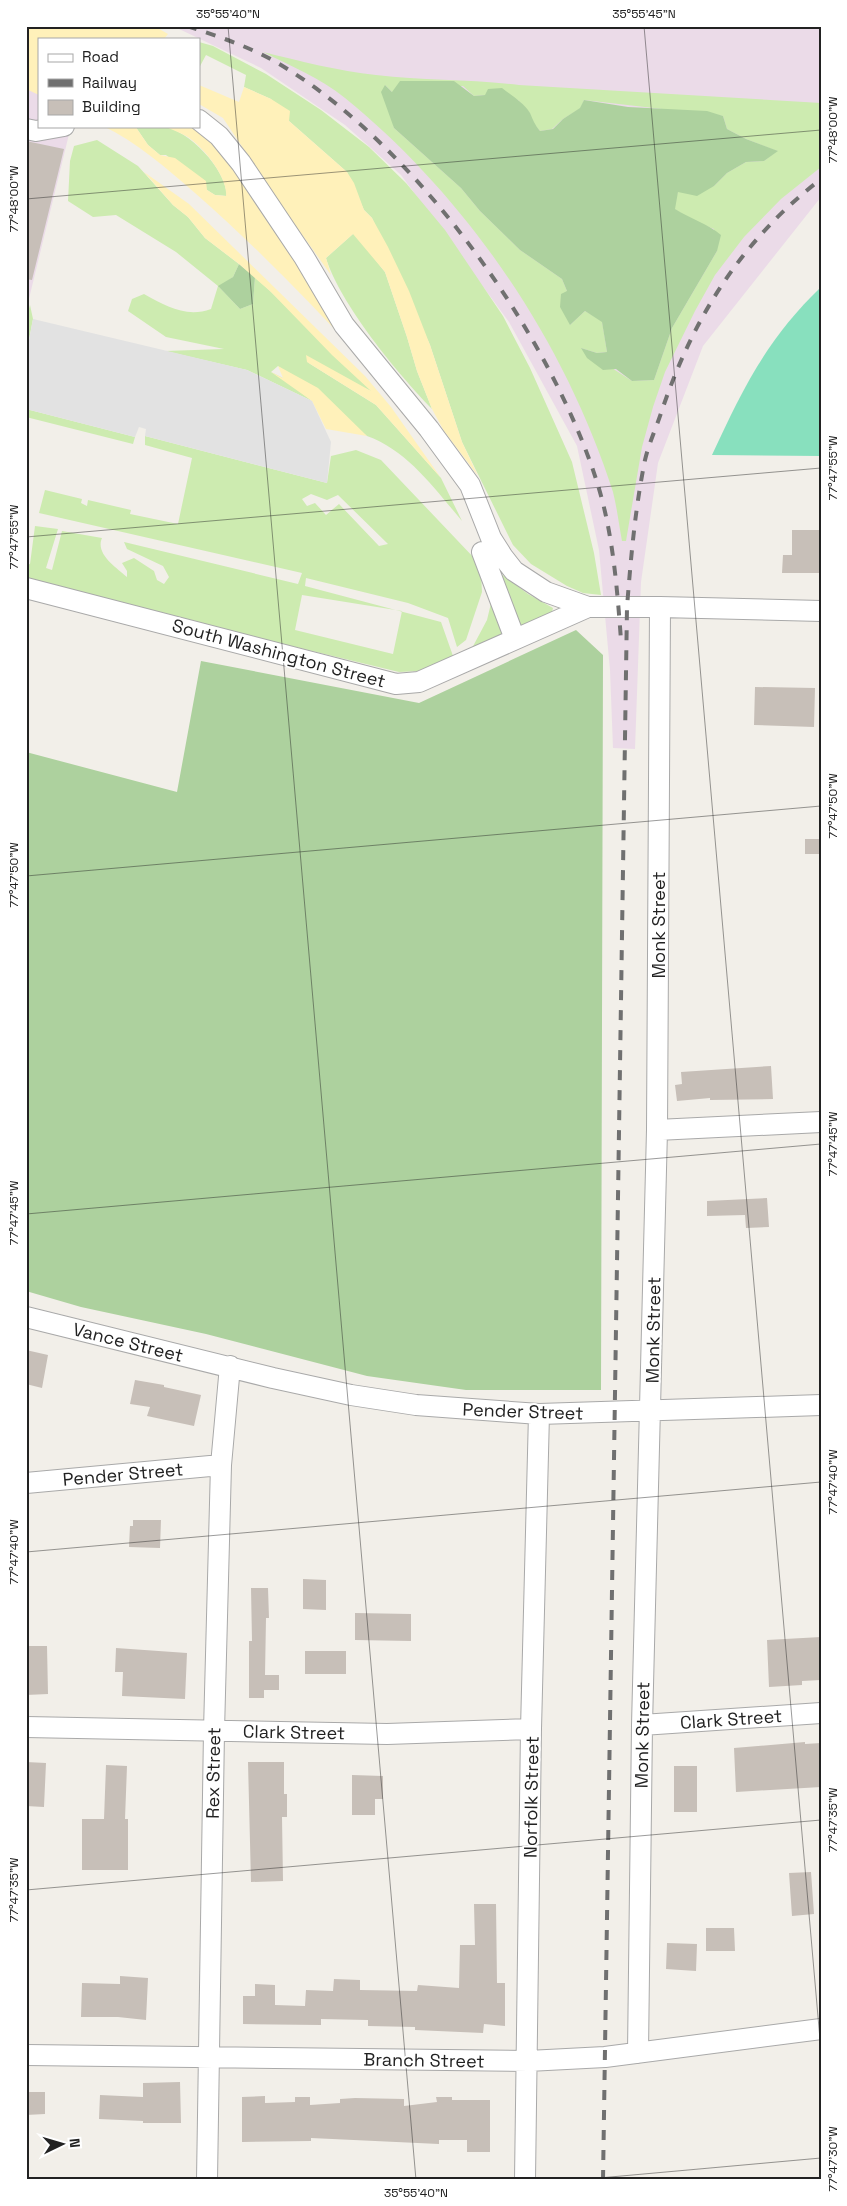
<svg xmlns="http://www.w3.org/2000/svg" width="847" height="2206" viewBox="0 0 847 2206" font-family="'Space Grotesk',sans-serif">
<rect width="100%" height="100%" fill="#f2efe9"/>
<!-- industrial -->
<path fill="#ebdbe8" d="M26,26L39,39V126H71L26,311Z
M168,26H821V197L703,346L658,463L641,582L635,749L613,748L610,670L599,550L577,446L509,322L401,175L345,125L261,68L179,29Z"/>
<!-- grass -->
<path fill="#cdebb0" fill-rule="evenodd" d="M199,42L213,46L266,74L321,110L369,147L406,183L445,230L503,316L530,368L572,462L594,553L601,595L583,593L567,586L531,564L513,545L462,442L430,345L372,218L364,210L347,172L289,121L271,99L244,87L246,75L206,55L199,68Z
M263,52C300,61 338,71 376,75C424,81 471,79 519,85L821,103V167L781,199L744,237L715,275L695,311L665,372L653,407L642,447L626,541H622C619,525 617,508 613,492C565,342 468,198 345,98C320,78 291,66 263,52ZM385,85L392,92L463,86L474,96L485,95L518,100L529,112L533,123L540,131L552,129L563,119L581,108L584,100L723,116L727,129L746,139L777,151L764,161L746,162L727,173L714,186L678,191L674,209L694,221L714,229L717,251L672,328L654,380L632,381L581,348L597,353L607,352L602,321L585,311L570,325L567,291L562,279L520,250L480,211L461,188L394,128Z
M135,126C144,126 153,125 162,126C189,130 226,169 227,196L215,195L207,190L166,155H160L148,145Z
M97,140L138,166L173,205L188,217L205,238L239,264L233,277L219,287L240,309L253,304L255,277C296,314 332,355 373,392L307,362L376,405L441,478L462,521C435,489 407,450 367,436L278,366L271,372L283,378L312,401L247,370L165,351L224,349L166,337L128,311L132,299L144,294C166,306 186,318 211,309L218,286L176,252L116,215L93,217L68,201L70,161L74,146Z
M354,233L385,272L407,337L417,371L432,409C398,374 340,304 326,258Z
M30,305L33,319L26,355V319Z
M26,409L135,437L133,444L26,417Z
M145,436L327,483L331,456L356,450L381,460L476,560L481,574L482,592L466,640L457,647L448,618L408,603L306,578L305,586L441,622L453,656L419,671L399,672L47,587L26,581V565L30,564L35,526L58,529L46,568L52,570L62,531L102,538C95,554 116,567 127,577V571L122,563L134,558L154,571L157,580L164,584L169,577L163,566L127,549L124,542L298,584L302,573L39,513L45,490L82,499L81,503L87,506L88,500L131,510L130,514L178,524L192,458L145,445ZM311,494L327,500L338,495L388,544L379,546L339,504L326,515L315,503L307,506L302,499ZM302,595L402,611L393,654L295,630Z
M496,570L528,594L553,608L552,612L521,626Z
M492,599L506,635L471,650L487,620Z"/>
<!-- forest -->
<path fill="#add19e" d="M400,81H454L474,96L485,95L488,89L502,88C511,95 524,103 530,113C533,120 535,125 540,131L553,129L563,119L580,108L584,100L628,107L707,111L723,116L727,129L746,139L778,151L764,161L746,162L727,173L714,186L697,196L678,192L675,209C689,218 708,224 721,235L717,251L672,328L654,380L632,381L616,369L603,370L587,358L581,348L597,353L607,352L602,322L585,311L570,325L560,307L561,294L567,291L562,279L520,250L480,211L461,188L394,128L381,92L385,85L392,92Z
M239,264L255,277L253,304L240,309L218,286L233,277Z
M576,630L603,655L601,1390H466L367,1376L206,1334L81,1307L26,1291V752L177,792L201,661L419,703Z"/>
<!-- sand -->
<path fill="#fff1ba" d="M26,26H154L168,34L164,39H39V95L26,89Z
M199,85L239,102L244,87L271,99L290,111L289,121L347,172L354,183L364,210L372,218L388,247L409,291L430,345L462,442L478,476L444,431L432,409L417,371L407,337L385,272L353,234L326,258L331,275L283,208L223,118L199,104Z
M103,126H135L148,145L160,155L175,158L206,181L207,190L215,195L226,196C228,177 202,145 186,136C179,132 171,129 163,126H197L217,141L354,350C303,295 251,242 195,193C166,168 137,142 103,126Z
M144,172L189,204L365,376L391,407L441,478L376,405L307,362L306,355L371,391L332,355L271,292L239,264L205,238L188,217L173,205Z
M278,366L318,388L367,436L326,429L312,401L271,372L283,378Z"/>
<!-- pitch -->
<path fill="#88e0be" d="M821,287V456L712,455C743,388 767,339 821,287Z"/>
<!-- parking -->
<path fill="#e2e2e2" d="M33,319L247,370L312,401L331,442L327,483L145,436L146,429L139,427L135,437L26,409V355Z"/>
<!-- building -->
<path fill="#c7bfb8" d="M26,141L64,149L32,280L26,279Z
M792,530H821V573H782L783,555H792Z
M755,687L815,688L814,727L754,725Z
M805,839H820V854H805Z
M771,1066L773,1099L710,1100V1098L677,1101L675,1085L682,1084L681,1072Z
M767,1198L769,1227L746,1228L745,1215L707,1216V1201Z
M26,1350L48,1355L42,1388L26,1384Z
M135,1380L164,1385V1387L201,1395L194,1426L147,1416L150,1407L130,1404Z
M133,1520H161L160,1548L129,1547L130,1526H133Z
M303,1579L326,1580V1610L303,1609Z
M251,1588H268L269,1618H266L265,1675H279V1690H264V1698H249V1641H252Z
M355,1613L411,1614V1641L355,1640Z
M821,1637V1680L802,1681V1685L769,1687L767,1640Z
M26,1646H47L48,1694L26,1695Z
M116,1648L187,1653L185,1699L122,1696L123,1672H115Z
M305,1651H346V1674H305Z
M805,1742V1744L821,1743V1787L736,1792L734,1748Z
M26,1762L46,1763L44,1807L26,1806Z
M248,1762H284V1794H287V1817H282L283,1881L251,1882Z
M106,1765L127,1766L125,1819H128V1870H82V1819H104Z
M674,1766H697V1812H674Z
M352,1775L383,1776V1799H375V1815H352Z
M811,1872L814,1914L792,1916L789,1873Z
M474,1904H496L497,1983H505V2026L484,2024L483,2033L415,2030V2027L368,2026V2020L321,2019V2025L243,2024V1996H255V1984L275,1985V2005L305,2006L306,1990L333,1991L334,1979L360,1980V1990L417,1991L418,1985L459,1988L460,1945H475Z
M706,1928H734L735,1951H706Z
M667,1943L697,1944L696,1971L666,1969Z
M120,1976L148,1978L146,2020L118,2017H81L82,1983L120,1984Z
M180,2082L181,2123H143V2121L99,2119L100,2095L143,2097V2083Z
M26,2092H45V2114L26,2115Z
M265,2096V2103L295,2102V2097H310V2105L340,2103V2099L355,2098L404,2099V2106L437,2102L436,2097H452V2100H490V2152H467V2140H439V2144L311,2138V2141L242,2142V2097Z"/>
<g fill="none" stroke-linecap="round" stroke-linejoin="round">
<defs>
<path id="minor" d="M199,120L219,136L241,163L304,257L344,325L429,429L470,485L491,538L503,557L514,571L546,592L588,607
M26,129L36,131L64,126
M482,552L515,639
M26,588L396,684L419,682L588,607H660L821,611
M657,1130L821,1122
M26,1317L273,1378L351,1395L416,1405L539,1414L821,1405
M26,1483L221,1465
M642,1725L821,1713
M26,1727L387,1734L531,1729
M638,2053L642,1725L657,1130L660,607
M26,2055L528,2061L605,2057L821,2029
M207,2180L214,1731L221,1465L230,1366
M525,2180L531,1729L539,1414"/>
</defs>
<!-- minor casing -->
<use href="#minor" stroke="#a9a9a9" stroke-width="22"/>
<!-- minor -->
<use href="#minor" stroke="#fff" stroke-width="20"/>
<!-- rail -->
<path stroke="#707070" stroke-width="4" stroke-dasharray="10 10" stroke-linecap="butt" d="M187,26C223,38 257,49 289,70C421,153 550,335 597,482C613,533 617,587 621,640
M603,2180L627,607C631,557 635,509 645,460C649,443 657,426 662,410C694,316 742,240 821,179"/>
</g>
<!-- ticks -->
<path fill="none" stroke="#222" stroke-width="1" stroke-opacity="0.45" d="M228,26L416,2180M644,26L821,2051M26,199L821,130M26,537L821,468M26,876L821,806M26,1214L821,1144M26,1552L821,1482M26,1890L821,1820M577,2180L821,2158"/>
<g text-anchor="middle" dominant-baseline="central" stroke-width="4" stroke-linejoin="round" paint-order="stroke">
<!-- street labels -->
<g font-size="18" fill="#222" stroke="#fff">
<text transform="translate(279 653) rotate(15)">South Washington Street</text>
<text transform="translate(658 925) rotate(-90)">Monk Street</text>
<text transform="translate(653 1330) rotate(-89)">Monk Street</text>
<text transform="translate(128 1342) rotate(14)">Vance Street</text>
<text transform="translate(523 1411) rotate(2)">Pender Street</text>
<text transform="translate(123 1474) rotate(-5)">Pender Street</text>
<text transform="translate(731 1719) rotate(-4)">Clark Street</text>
<text transform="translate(294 1732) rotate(1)">Clark Street</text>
<text transform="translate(642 1735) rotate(-89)">Monk Street</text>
<text transform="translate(213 1773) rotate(-89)">Rex Street</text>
<text transform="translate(531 1797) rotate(-89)">Norfolk Street</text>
<text transform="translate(424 2060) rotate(1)">Branch Street</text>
</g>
</g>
<!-- border -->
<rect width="847" height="2206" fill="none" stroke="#ffffff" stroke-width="55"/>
<!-- legend -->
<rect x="38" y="38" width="162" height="90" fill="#ffffff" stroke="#a7a7a7"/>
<rect x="48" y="54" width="25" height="8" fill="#ffffff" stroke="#a7a7a7"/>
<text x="82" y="62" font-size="15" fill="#222222">Road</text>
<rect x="48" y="79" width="25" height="8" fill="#707070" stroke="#a7a7a7"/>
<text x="82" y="88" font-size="15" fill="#222222">Railway</text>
<rect x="48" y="100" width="25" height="15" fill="#c7bfb8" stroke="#a7a7a7"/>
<text x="82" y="112" font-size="15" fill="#222222">Building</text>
<!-- north arrow -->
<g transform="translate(62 2144) rotate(85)" stroke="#ffffff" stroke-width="4" paint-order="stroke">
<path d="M0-4L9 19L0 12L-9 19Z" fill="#222222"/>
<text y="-8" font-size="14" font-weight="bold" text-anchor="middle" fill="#222222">N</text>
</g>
<rect x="28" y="28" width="792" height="2150" fill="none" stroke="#222" stroke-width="2"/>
<g font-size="12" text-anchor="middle" fill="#222">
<text x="228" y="18">35°55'40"N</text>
<text x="644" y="18">35°55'45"N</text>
<text transform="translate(833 130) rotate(-90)" y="4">77°48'00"W</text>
<text transform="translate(14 199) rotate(-90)" y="4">77°48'00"W</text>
<text transform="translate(833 468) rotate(-90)" y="4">77°47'55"W</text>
<text transform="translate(14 537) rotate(-90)" y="4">77°47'55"W</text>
<text transform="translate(833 806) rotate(-90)" y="4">77°47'50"W</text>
<text transform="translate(14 875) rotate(-90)" y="4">77°47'50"W</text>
<text transform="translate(833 1144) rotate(-90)" y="4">77°47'45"W</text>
<text transform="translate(14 1213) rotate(-90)" y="4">77°47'45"W</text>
<text transform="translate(833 1482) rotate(-90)" y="4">77°47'40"W</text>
<text transform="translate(14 1552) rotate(-90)" y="4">77°47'40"W</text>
<text transform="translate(833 1820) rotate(-90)" y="4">77°47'35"W</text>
<text transform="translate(14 1890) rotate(-90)" y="4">77°47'35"W</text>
<text transform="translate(833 2159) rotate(-90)" y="4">77°47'30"W</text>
<text x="416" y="2197">35°55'40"N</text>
</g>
</svg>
